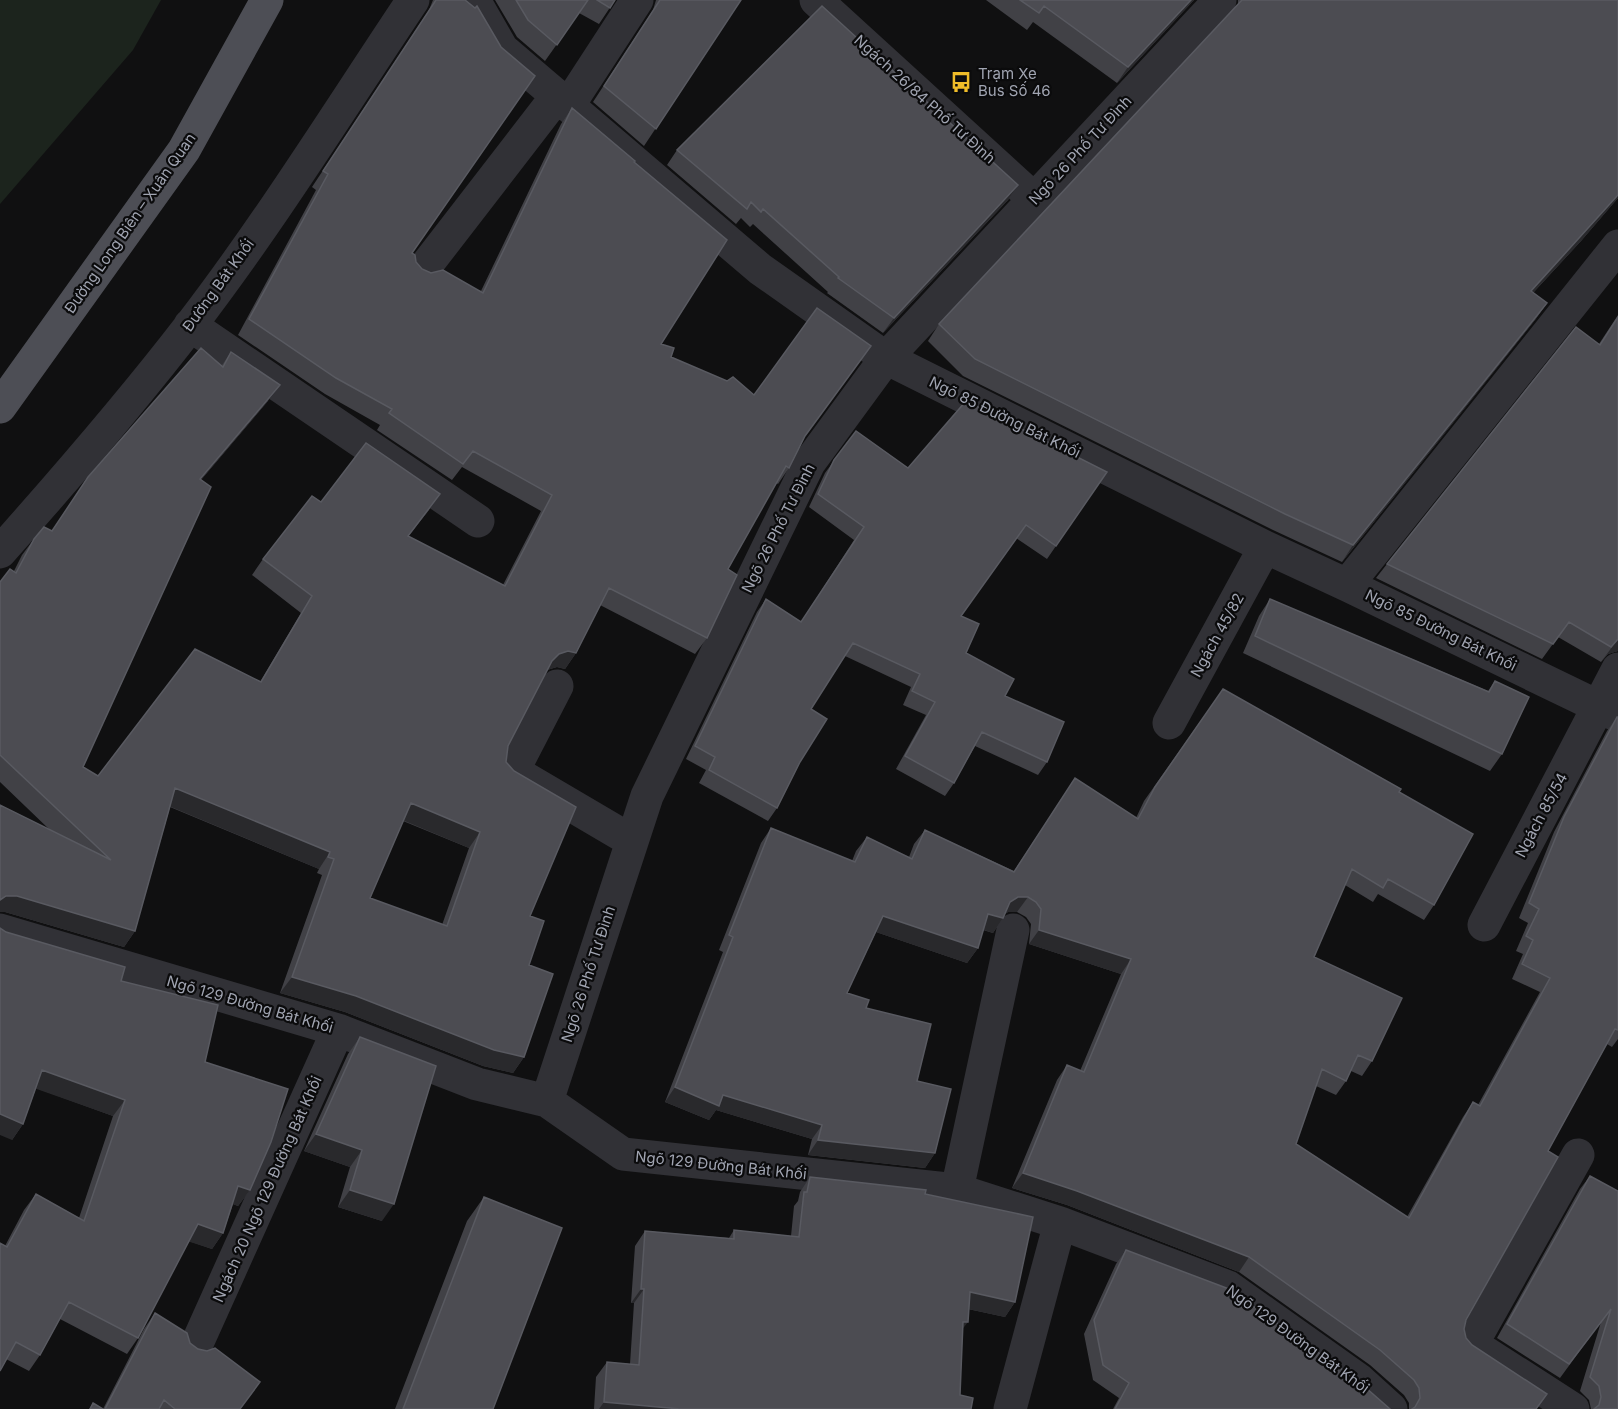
<svg xmlns="http://www.w3.org/2000/svg" width="1618" height="1409" viewBox="0 0 1618 1409" font-family="Inter,sans-serif">
<rect width="100%" height="100%" fill="#101011"/>
<!-- green -->
<path fill="#1c241d" d="M0,0H161L133,50L0,204Z"/>
<g fill="none" stroke-linecap="round" stroke-linejoin="round">
<!-- minor -->
<path stroke="#313136" stroke-width="33" d="M474,0L502,49L760,269L886,358L1265,547L1347,585L1618,716
M816,0L1034,199
M568,106L637,0
M422,271L557,96
M190,325L478,521
M0,552C65,479 130,404 190,326C270,222 340,109 413,0
M1347,585L1618,246
M557,686L513,771L632,841
M1169,723L1265,547
M1484,925L1618,669
M0,930L338,1030L477,1084L547,1101L623,1154L957,1190L1060,1223L1228,1287L1359,1380L1391,1409
M547,1101L647,796L809,463L886,358L1220,0
M957,1190L1013,930
M195,1348L338,1030
M1010,1409L1060,1223
M1573,1409L1472,1344L1578,1155"/>
<!-- primary -->
<path stroke="#4d4e55" stroke-width="33" d="M0,407L184,150L267,0"/>
</g>
<!-- wall -->
<path fill="#414146" fill-rule="evenodd" d="M433,0H465L412,253L416,262L422,269L481,291L561,124L572,108L634,162L661,344L671,357L754,395L804,438L789,468L778,484L776,483L728,569L707,638L695,654L600,605L576,653L565,669L557,667L547,670L508,746L506,762L530,916L524,1057L513,1073L483,1066L345,1012L280,993L322,875L317,873L319,869L170,807L135,931L124,947L5,912H0V805L51,831L0,782V582L14,571L22,555L34,539L52,531L88,477L222,365L231,352L268,401L201,480L83,767L98,776L260,682L301,613L252,575L263,559L321,502L429,510L408,536L503,585L541,511L462,467L452,480L377,430L380,425L325,394L238,335L316,190L312,187L429,10ZM403,821L469,848L442,925L370,898Z
M495,0H615L599,24L579,13L545,61L517,37Z
M656,0H741L644,146L593,102L653,10Z
M986,0H1194L1117,83L1033,22L1027,30Z
M1238,0H1618V198L1581,241L1533,293L1547,303L1535,320L1342,562L1273,530L963,376L928,341L939,324L1238,4Z
M677,150L1018,185L1008,200L883,333L827,293L828,292L753,224L750,227L741,218L736,224L667,165Z
M1618,315V651L1608,654L1601,662L1558,637L1542,659L1376,578L1387,564L1599,344Z
M856,431L908,468L1107,472L1047,559L1016,538L961,616L966,653L1005,696L1047,762L1038,775L975,746L954,783L945,796L896,769L926,715L903,705L911,687L845,656L811,709L800,762L777,808L768,821L699,783L706,770L686,759L757,612L766,599L801,622L854,540L809,507L825,473Z
M1270,599L1488,691L1495,681L1502,754L1490,771L1243,653L1259,616Z
M1223,689L1399,792L1434,905L1424,920L1378,894L1373,902L1345,885L1314,957L1372,1061L1362,1076L1351,1071L1346,1081L1336,1095L1316,1086L1296,1144L1407,1217L1463,1117L1473,1102L1478,1105L1540,992L1512,979L1523,954L1516,951L1528,923L1519,918L1554,832L1607,731L1617,717H1618V1039L1612,1047L1607,1044L1548,1151L1466,1320L1464,1329L1466,1338L1472,1345L1536,1409H1409V1403L1404,1395L1370,1365L1239,1272L1067,1205L1012,1188L1057,1080L1067,1065L1080,1071L1121,974L1029,944L1031,924L1026,917L1017,912H1008L1005,914L1003,918L993,933L983,930L978,948L967,963L876,932L847,993L866,1008L917,1081L935,1153L925,1168L808,1155L812,1139L716,1110L709,1120L665,1102L723,952L719,950L761,843L771,828L852,861L856,851L867,837L909,857L914,844L925,830L1014,871L1075,778L1136,818L1144,801Z
M6,932L121,981L205,1062L250,1190L238,1206L233,1204L223,1233L212,1249L189,1241L138,1338L127,1354L60,1319L40,1355L29,1371L6,1359L5,1246L24,1210L36,1194L79,1218L113,1116L36,1088L23,1124L12,1140Z
M360,1037L382,1221L338,1207L350,1167L304,1151L348,1054Z
M1590,1176L1618,1191V1409H1591L1589,1400L1580,1391L1601,1322L1560,1378L1497,1338L1580,1189Z
M810,1177L925,1194L1015,1302L1005,1317L968,1309L962,1329L960,1395L971,1409H594L596,1377L607,1362L630,1364L634,1303H631L635,1246L645,1231L729,1238L734,1230L791,1236L794,1206L798,1201L800,1192Z
M484,1197L493,1409H395L467,1221Z
M1126,1250L1390,1409H1113L1119,1398L1093,1380L1084,1334L1116,1264Z
M155,1313L190,1343L240,1409H89L93,1403L103,1409L144,1329Z"/>
<!-- shaded-wall -->
<path fill="#29292c" d="M1191,0H1194L1117,83L1128,67Z
M1018,185L1008,200L883,333L894,318Z
M1618,195V198L1581,241L1519,308L1531,291Z
M1547,303L1535,320L1342,562L1353,545Z
M280,385L268,401L188,495L200,479Z
M440,494L429,510L396,552L408,536Z
M1618,639V651L1608,654L1601,662Z
M568,651L576,653L565,669L557,667L547,670L552,661L559,654Z
M175,788L330,852L319,869L164,804Z
M411,803L480,832L469,848L400,819Z
M6,896H17L135,931L124,947L5,912H0V900Z
M1018,897H1028L1017,912H1008L1000,917L1010,902Z
M988,914L1003,918L993,933L978,928Z
M883,916L978,948L967,963L873,931Z
M1039,930L1131,959L1121,974L1029,944Z
M292,977L356,996L524,1057L513,1073L483,1066L345,1012L280,993Z
M42,1070L125,1100L113,1116L31,1087Z
M675,1087L723,1095L822,1125L812,1139L716,1110L709,1120L665,1102Z
M0,1114L23,1124L12,1140L0,1135Z
M316,1134L362,1150L350,1167L304,1151Z
M818,1140L935,1153L925,1168L808,1155Z
M1023,1173L1077,1191L1249,1257L1239,1272L1067,1205L1012,1188Z
M238,1186L250,1190L238,1206L227,1202Z
M350,1190L394,1204L382,1221L338,1207Z
M198,1224L223,1233L212,1249L187,1241Z
M641,1289H644L634,1303H631Z
M970,1292L1015,1302L1005,1317L959,1307Z
M963,1322H968L957,1336Z
M604,1402L680,1409H599Z"/>
<!-- building -->
<path fill="#4c4c52" stroke="#595a61" stroke-width="1.5" fill-rule="evenodd" d="M436,0H465L475,8L477,6L501,47L535,76L412,253L415,255L416,262L422,269L431,273L443,270L483,293L572,108L635,161L634,162L727,240L661,344L674,348L671,357L727,381L733,377L754,395L817,308L871,346L805,436L789,468L786,466L728,569L737,575L707,638L609,588L576,653L568,651L559,654L552,661L508,746L506,762L514,771L576,807L530,916L544,921L529,965L553,974L524,1057L494,1050L356,996L292,977L334,859L328,857L330,852L175,788L135,931L17,896H6L0,900V805L111,860L0,755V582L10,569L16,573L34,539L44,527L52,531L88,477L201,348L223,367L231,352L280,385L200,479L211,487L83,767L98,776L195,649L261,682L312,596L263,559L312,496L321,502L366,443L440,494L408,536L505,586L552,495L473,451L463,464L389,413L392,409L336,378L249,319L328,174L323,171ZM411,803L480,832L447,926L370,898Z
M516,0H588L557,45L528,20Z
M597,0H615L610,8Z
M660,0H741L656,129L604,86Z
M1020,0H1191L1128,67L1044,6L1039,13Z
M1242,0H1618V195L1531,291L1547,303L1353,545L1285,514L975,359L939,324Z
M822,6L1018,185L894,318L838,278L839,277L763,209L761,212L751,202L747,209L677,150Z
M1618,317V639L1611,647L1569,622L1553,644L1387,564L1576,327L1600,345Z
M966,401L1107,472L1056,546L1026,525L961,616L979,624L966,653L1014,679L1005,696L1064,722L1047,762L982,732L954,783L905,756L935,702L912,691L920,674L853,643L811,709L827,719L800,762L777,808L709,770L715,757L695,746L766,599L801,622L864,527L818,494L834,460L856,431L908,468Z
M1270,599L1489,692L1495,681L1529,697L1502,754L1255,636Z
M1223,689L1401,789L1399,792L1473,834L1434,905L1388,879L1383,888L1352,869L1314,957L1402,998L1372,1061L1358,1055L1346,1081L1322,1069L1296,1144L1409,1218L1473,1102L1480,1106L1550,978L1522,964L1533,940L1526,936L1539,909L1529,903L1564,817L1617,717H1618V1030L1615,1029L1548,1151L1558,1157L1466,1320L1464,1329L1466,1338L1472,1345L1547,1394L1536,1409H1412L1415,1407L1420,1398L1419,1388L1414,1380L1380,1350L1249,1257L1077,1191L1023,1173L1067,1065L1084,1072L1131,959L1039,930L1041,909L1036,902L1028,897H1018L1010,902L1003,918L988,914L978,948L883,916L847,993L869,1000L866,1008L931,1024L917,1081L951,1089L935,1153L818,1140L822,1125L723,1095L719,1106L675,1087L733,937L729,935L771,828L855,862L867,837L912,859L925,830L1014,872L1075,778L1138,819L1155,787Z
M0,928L6,932L125,967L121,981L218,1005L205,1062L288,1089L271,1142L250,1190L238,1186L223,1233L198,1224L138,1338L69,1302L40,1355L16,1342L0,1371V1243L7,1247L36,1194L84,1221L125,1100L42,1070L23,1124L0,1114Z
M360,1037L436,1066L394,1204L350,1190L362,1150L316,1134Z
M1590,1176L1618,1191V1409H1594L1599,1405L1601,1397L1599,1386L1590,1377L1611,1309L1569,1364L1507,1324Z
M810,1177L926,1190L925,1194L1033,1217L1015,1302L970,1292L968,1322H963L960,1395L973,1398L971,1409H680L604,1402L607,1362L639,1365L644,1289H641L645,1231L734,1239V1230L799,1237L804,1192H807Z
M484,1197L562,1228L493,1409H403Z
M1126,1250L1229,1289L1357,1380L1390,1409H1115L1129,1383L1103,1365L1094,1320Z
M155,1313L187,1333L190,1343L198,1349L207,1351L215,1348L260,1382L240,1409H175L164,1400L159,1409H105Z
M93,1403L103,1409H90Z"/>
<!-- icons -->
<defs>
<symbol id="bus-bare" viewBox="-9 -9 18 18"><path d="M-5-6H5V4H4V6H2V4H-2V6H-4V4H-5ZM-3.5-4V0h7V-4ZM-3.5 1.2v1.5H-2V1.2ZM2 1.2v1.5H3.5V1.2Z" fill="#efbc29" stroke="#0b0b0c" stroke-width="2.5" paint-order="stroke"/></symbol>
</defs>
<g fill-rule="evenodd">
<use href="#bus-bare" x="946" y="67" width="30" height="30"/>
</g>
<g text-anchor="middle" dominant-baseline="central" stroke-width="4.5" stroke-linejoin="round" paint-order="stroke">
<!-- poi labels -->
<g font-size="15" fill="#a1a5b2" stroke="#0b0b0c" text-anchor="start">
<text x="978" y="73">Trạm Xe<tspan x="978" dy="17">Bus Số 46</tspan></text>
</g>
<!-- street labels -->
<g font-size="15" fill="#a1a5b2" stroke="#0b0b0c">
<text transform="translate(925 99) rotate(42)">Ngách 26/84 Phố Tư Đình</text>
<text transform="translate(1080 150) rotate(-47)">Ngõ 26 Phố Tư Đình</text>
<text transform="translate(130 223) rotate(-55)">Đường Long Biên – Xuân Quan</text>
<text transform="translate(218 285) rotate(-54)">Đường Bát Khối</text>
<text transform="translate(1005 417) rotate(26)">Ngõ 85 Đường Bát Khối</text>
<text transform="translate(778 528) rotate(-63)">Ngõ 26 Phố Tư Đình</text>
<text transform="translate(1441 630) rotate(26)">Ngõ 85 Đường Bát Khối</text>
<text transform="translate(1217 635) rotate(-61)">Ngách 45/82</text>
<text transform="translate(1541 815) rotate(-62)">Ngách 85/54</text>
<text transform="translate(588 974) rotate(-72)">Ngõ 26 Phố Tư Đình</text>
<text transform="translate(250 1004) rotate(16)">Ngõ 129 Đường Bát Khối</text>
<text transform="translate(721 1165) rotate(6)">Ngõ 129 Đường Bát Khối</text>
<text transform="translate(267 1189) rotate(-66)">Ngách 20 Ngõ 129 Đường Bát Khối</text>
<text transform="translate(1298 1339) rotate(36)">Ngõ 129 Đường Bát Khối</text>
</g>
</g>
</svg>
